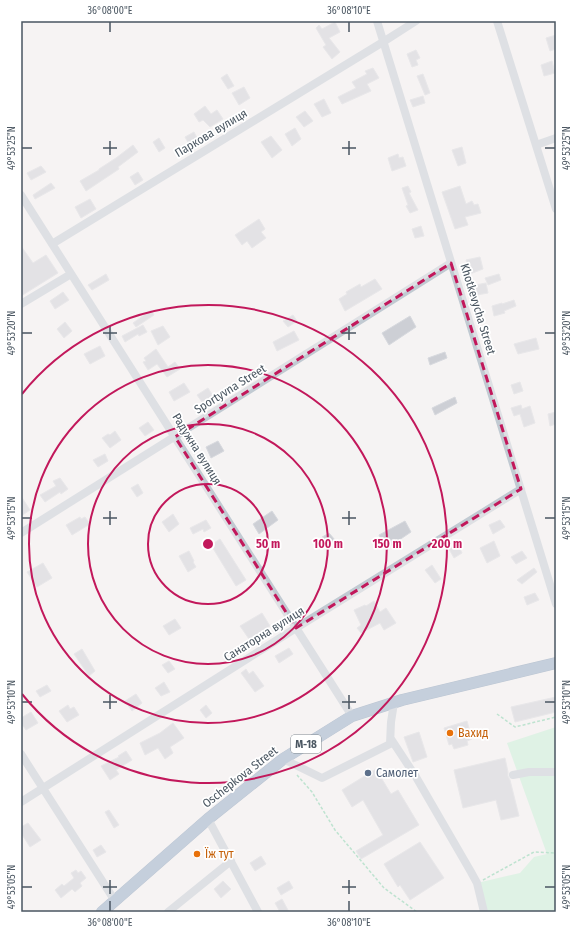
<svg xmlns="http://www.w3.org/2000/svg" width="577" height="933" viewBox="0 0 577 933" font-family="'Fira Sans Condensed',sans-serif">
<rect width="100%" height="100%" fill="#f5f3f3"/>
<!-- green -->
<path fill="#c3f1d5" d="M556,727V912H488L477,883L520,873L534,857L547,854L507,743Z"/>
<!-- building -->
<path fill="#cdcfd5" stroke="#d7d9de" d="M335,22L340,32L329,38L340,52L332,59L323,47L326,45L316,28L319,25L322,29Z
M556,35V49L550,51L546,38Z
M416,50L420,58L416,60L418,65L412,67L407,54Z
M552,61L555,73L544,76L541,65Z
M373,68L379,78L367,84L371,91L342,104L338,97L356,88L352,82L367,74L365,71Z
M227,74L234,86L228,89L221,78Z
M423,74L430,93L425,95L417,76Z
M244,87L250,98L239,105L232,93Z
M423,96L425,103L413,107L410,100Z
M324,99L331,113L322,117L314,104Z
M205,106L211,114L217,110L223,119L210,127L203,120L199,122L194,114Z
M305,111L313,121L304,127L296,117Z
M295,128L301,139L292,146L285,134Z
M194,132L199,142L190,146L185,137Z
M271,136L282,150L272,158L261,142Z
M159,138L165,148L159,152L153,142Z
M133,145L138,152L118,167L119,169L86,191L80,181L99,170V169L116,158Z
M462,147L466,163L458,166L452,150Z
M398,154L399,158L403,157L406,166L392,171L388,158Z
M41,166L46,172L31,180L27,173Z
M138,172L143,180L135,185L130,177Z
M51,183L55,188L35,199L33,195Z
M408,186L411,192L409,193L418,210L410,213L406,206L408,205L402,188Z
M460,186L466,204L472,201L474,205L478,204L481,213L465,217L468,225L455,229L442,192Z
M90,199L96,209L81,218L75,207Z
M259,219L265,229L261,232L266,238L252,248L247,241L242,245L235,235Z
M421,226L424,236L415,238L412,229Z
M21,246L33,263L46,255L58,273L21,296Z
M480,257L483,269L470,274L466,260Z
M106,274L109,280L92,290L88,285Z
M499,274L501,280L488,285L485,278Z
M375,279L382,289L345,311L339,299L347,294L346,292L360,284L361,287Z
M486,283L488,293L477,295L475,285Z
M63,292L69,300L55,309L50,301Z
M514,300L516,306L504,311L505,313L494,316L492,306L502,303V304Z
M151,310L154,315L136,327L133,323Z
M293,315L297,321L288,327L283,321Z
M410,316L416,327L389,345L382,333Z
M65,322L72,331L64,338L57,329Z
M143,325L147,332L139,336L138,334L125,342L122,336Z
M163,326L170,337L158,345L151,331Z
M294,331L299,340L277,351L273,342Z
M536,338L539,349L518,354L514,344Z
M100,346L105,356L90,364L84,354Z
M156,349L168,367L175,362L180,369L167,377L157,364L148,370L143,362L146,361L144,358Z
M445,352L447,358L430,365L428,358Z
M520,382L523,391L514,394L511,385Z
M184,383L190,392L174,401L169,392Z
M208,388L213,396L202,402L197,395Z
M455,397L457,403L435,415L432,408Z
M521,405L522,409L530,406L535,423L524,427L520,414L514,416L511,408Z
M556,412V424L550,426L548,414Z
M148,422L154,430L145,436L139,428Z
M115,431L121,440L110,448L102,438L108,434L110,435Z
M218,441L224,451L211,458L206,447Z
M105,454L108,461L98,467L93,460Z
M60,478L68,489L61,494L60,492L45,502L40,495L56,486L53,481Z
M138,484L143,493L137,497L131,488Z
M21,496L30,510L21,516Z
M272,511L278,520L259,534L253,524Z
M173,514L179,524L169,532L162,522Z
M80,517L81,519L85,517L90,524L72,535L66,525Z
M206,520L211,528L204,532L203,529L193,534L190,528Z
M500,520L505,527L493,534L489,525Z
M405,521L411,532L386,549L379,535Z
M329,533L335,540L325,547L319,539Z
M220,539L246,580L236,586L211,545Z
M494,541L500,556L487,563L480,548Z
M458,545L462,553L454,558L449,549Z
M189,551L194,561L193,562L196,567L188,572L179,556Z
M522,551L527,558L516,564L511,557Z
M43,563L52,578L37,587L27,572Z
M432,565L441,579L435,583L425,570Z
M534,568L537,572L522,584L517,580Z
M535,593L539,600L527,605L524,597Z
M374,601L380,612L386,608L396,623L384,630L380,623L361,633L357,628L361,625L354,610L365,605L366,606Z
M262,613L270,626L249,639L240,626Z
M175,619L181,628L169,635L163,626Z
M289,648L293,654L279,663L275,656Z
M82,649L95,671L89,676L74,654Z
M169,661L175,669L168,673L162,665Z
M246,669L249,674L253,671L264,686L255,692L241,673Z
M164,682L170,692L161,696L155,688Z
M47,685L51,691L40,697L36,691Z
M136,694L142,703L132,711L125,701Z
M556,697V712L515,722L511,707Z
M68,705L70,709L74,707L79,715L67,722L59,711Z
M206,705L212,713L206,718L200,710Z
M31,712L38,723L26,730L21,723V718Z
M467,721L472,739L467,741L468,745L454,749L452,744L449,745L444,728Z
M173,723L184,738L170,747L173,753L165,759L158,748L145,755L140,743L160,733Z
M419,732L427,757L413,762L404,737Z
M126,751L132,760L116,770L119,774L110,780L101,766L119,757L118,756Z
M505,758L508,772V776L510,780L519,816L501,820L496,800L463,808L454,770Z
M376,769L391,794L398,790L419,825L361,859L356,851L383,835L363,800L352,807L342,790Z
M109,810L119,825L114,828L105,812Z
M28,823L41,840L30,847L21,833V827Z
M420,842L444,878L410,900L400,885L398,887L384,864Z
M101,845L106,852L97,857L93,850Z
M261,856L266,864L255,871L250,863Z
M76,870L78,873L81,871L86,878L80,883L82,886L75,892L72,889L61,898L55,890L62,884L64,886L74,878L71,873Z
M223,881L231,889L221,898L214,889Z
M289,881L293,888L281,895L277,888Z
M282,899L289,912H280L275,903Z"/>
<g fill="none" stroke-linecap="round" stroke-linejoin="round">
<defs>
<path id="highway" d="M102,912L208,819L283,759L352,716L402,700L556,663"/>
</defs>
<!-- highway casing -->
<use href="#highway" stroke="#7690ad" stroke-width="12"/>
<!-- path -->
<path stroke="#7ad0a6" stroke-width="1.5" stroke-dasharray="3 2" stroke-linecap="butt" d="M497,714L515,727L556,717
M297,775L312,792L335,830L384,888L417,912
M483,880L534,852L556,853"/>
<!-- minor -->
<path stroke="#c1cad2" stroke-width="8" d="M377,21L556,604
M497,21L556,209
M536,145L556,138
M21,195L352,716
M52,244L383,42L416,21
M21,304L71,274
M21,533L451,263
M391,739L416,777L471,872L477,883L484,912
M21,754L115,901
M283,759L322,778L390,744L391,722L394,703
M513,775L529,772H556
M21,802L296,628L521,489
M208,819L258,912
M168,912L231,861"/>
<!-- highway -->
<use href="#highway" stroke="#8ba5c1" stroke-width="11"/>
</g>
<!-- marked area -->
<path d="M0 0H577V933H0ZM451,263L521,489L296,628L175,437Z" fill="#f5f3f3" fill-opacity=".55" fill-rule="evenodd"/>
<path fill="none" stroke="#c2185b" stroke-width="3" stroke-dasharray="8 5" stroke-linejoin="round" d="M451,263L521,489L296,628L175,437Z"/>
<!-- ticks -->
<path fill="none" stroke="#4a5661" stroke-width="1.5" d="M110,22V32M349,22V32M110,141V155M349,141V155M22,148H32M103,148H117M342,148H356M545,148H555M110,326V340M349,326V340M22,333H32M103,333H117M342,333H356M545,333H555M110,511V525M349,511V525M22,518H32M103,518H117M342,518H356M545,518H555M110,695V709M349,695V709M22,702H32M103,702H117M342,702H356M545,702H555M110,880V894M349,880V894M22,887H32M103,887H117M342,887H356M545,887H555M110,901V911M349,901V911"/>
<!-- distance rings -->
<g fill="none" stroke="#c2185b" stroke-width="2">
<circle cx="208" cy="544" r="60"/>
<circle cx="208" cy="544" r="120"/>
<circle cx="208" cy="544" r="179"/>
<path d="M22 394A239 239 0 1 1 22 694"/>
</g>
<!-- markers -->
<g fill="#e8710a" stroke="#fff" stroke-width="1.5">
<circle cx="450" cy="733" r="4"/>
<circle cx="197" cy="854" r="4"/>
</g>
<circle fill="#5c6f8a" stroke="#fff" stroke-width="1.5" cx="368" cy="773" r="4"/>
<g text-anchor="middle" dominant-baseline="central" stroke-width="3.5" stroke-linejoin="round" paint-order="stroke">
<!-- shield labels -->
<rect fill="#fff" stroke="#808990" stroke-width="1" x="291" y="735" width="30" height="18" rx="3"/>
<g font-size="11" font-weight="bold" fill="#4a5661">
<text x="306" y="744">М-18</text>
</g>
<!-- street labels -->
<g font-size="12" fill="#4a5661" stroke="#fff">
<text transform="translate(211 133) rotate(-31)">Паркова вулиця</text>
<text transform="translate(478 309) rotate(73)">Khotkevycha Street</text>
<text transform="translate(230 389) rotate(-32)">Sportyvna Street</text>
<text transform="translate(197 449) rotate(58)">Радужна вулиця</text>
<text transform="translate(264 634) rotate(-32)">Санаторна вулиця</text>
<text transform="translate(240 777) rotate(-38)">Oschepkova Street</text>
</g>
<!-- food labels -->
<g font-size="12" fill="#c56008" stroke="#fff" text-anchor="start">
<text x="458" y="733">Вахид</text>
<text x="205" y="854">Їж тут</text>
</g>
<!-- service labels -->
<g font-size="12" fill="#4e5e75" stroke="#fff" text-anchor="start">
<text x="376" y="773">Самолет</text>
</g>
</g>
<circle cx="208" cy="544" r="6" fill="#c2185b" stroke="#fff" stroke-width="2"/>
<g font-size="12" text-anchor="middle" font-weight="bold" fill="#c2185b" stroke="#fff" stroke-width="3.5" stroke-linejoin="round" paint-order="stroke">
<text x="268" y="548">50 m</text>
<text x="328" y="548">100 m</text>
<text x="387" y="548">150 m</text>
<text x="447" y="548">200 m</text>
</g>
<!-- border -->
<rect width="577" height="933" fill="none" stroke="#ffffff" stroke-width="44"/>
<rect x="22" y="22" width="533" height="889" fill="none" stroke="#4a5661" stroke-width="1.5"/>
<g font-size="10" text-anchor="middle" fill="#4a5661">
<text x="110" y="14">36°08'00"E</text>
<text x="349" y="14">36°08'10"E</text>
<text transform="translate(11 148) rotate(-90)" y="4">49°53'25"N</text>
<text transform="translate(566 148) rotate(-90)" y="4">49°53'25"N</text>
<text transform="translate(11 333) rotate(-90)" y="4">49°53'20"N</text>
<text transform="translate(566 333) rotate(-90)" y="4">49°53'20"N</text>
<text transform="translate(11 518) rotate(-90)" y="4">49°53'15"N</text>
<text transform="translate(566 518) rotate(-90)" y="4">49°53'15"N</text>
<text transform="translate(11 702) rotate(-90)" y="4">49°53'10"N</text>
<text transform="translate(566 702) rotate(-90)" y="4">49°53'10"N</text>
<text transform="translate(11 887) rotate(-90)" y="4">49°53'05"N</text>
<text transform="translate(566 887) rotate(-90)" y="4">49°53'05"N</text>
<text x="110" y="926">36°08'00"E</text>
<text x="349" y="926">36°08'10"E</text>
</g>
</svg>
